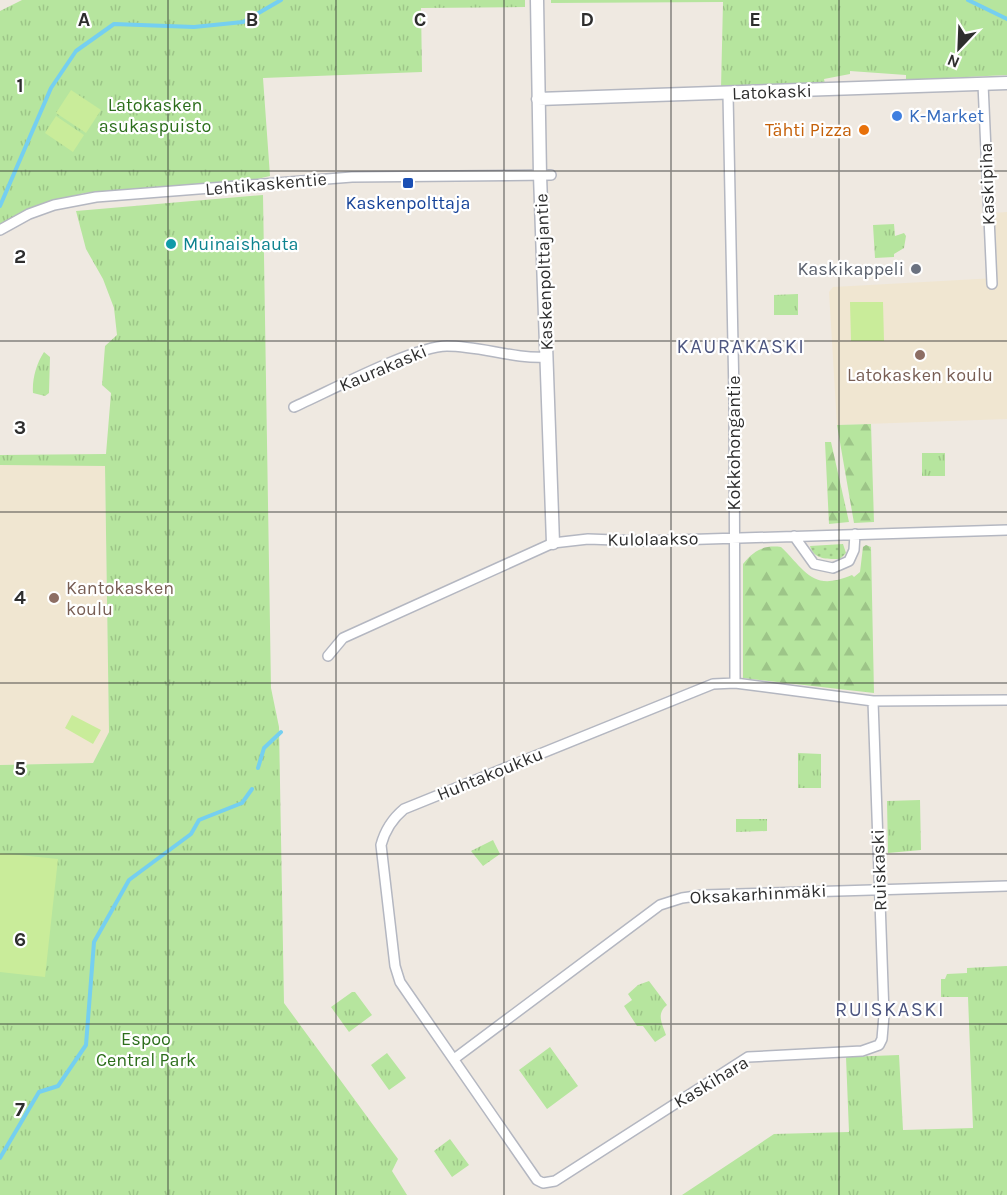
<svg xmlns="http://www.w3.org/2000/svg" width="1007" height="1195" viewBox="0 0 1007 1195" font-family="Karla,sans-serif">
<defs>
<pattern id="grass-dots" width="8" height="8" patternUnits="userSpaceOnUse" patternTransform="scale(1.5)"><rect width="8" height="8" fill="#b6e59e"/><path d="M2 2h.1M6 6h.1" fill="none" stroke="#9dc588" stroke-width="1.8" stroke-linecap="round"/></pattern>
<pattern id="forest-firs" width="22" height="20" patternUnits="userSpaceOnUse" patternTransform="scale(1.5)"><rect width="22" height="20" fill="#b6e59e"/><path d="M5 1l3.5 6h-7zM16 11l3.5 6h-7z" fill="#9dc588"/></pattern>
<pattern id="park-tufts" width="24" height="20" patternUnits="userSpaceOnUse" patternTransform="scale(1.5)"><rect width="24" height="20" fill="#b6e59e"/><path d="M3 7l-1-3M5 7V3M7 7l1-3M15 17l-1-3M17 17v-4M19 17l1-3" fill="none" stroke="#9dc588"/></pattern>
</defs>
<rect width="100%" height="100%" fill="#efe9e1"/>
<!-- education -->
<path fill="#f0e6d1" d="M1007,212V419L837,425L829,292L833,287L996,278L994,213Z
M0,465H105L109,732L93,763L0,765Z"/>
<!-- grass -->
<path fill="url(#grass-dots)" d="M843,544L846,553L840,559C828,559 814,560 810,546Z"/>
<!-- forest -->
<path fill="url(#forest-firs)" d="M871,424L874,522L854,523L837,425Z
M825,442H831L849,522L829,524Z
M866,545L871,547L874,693L743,678V564C754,550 764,545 781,547C806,571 812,592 852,575L854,577L860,572L863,547Z"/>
<!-- park -->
<path fill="url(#park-tufts)" d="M22,0H525V7L421,8L422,72L263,78L270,176L248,181L84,193L26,211L0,228V11Z
M551,0H1007V75L906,80V75L850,71V74L824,79L825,84L721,88L723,2L551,3Z
M263,195L271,688L279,727L284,1003L398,1159L392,1171L407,1195H0V765L93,763L109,732L105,466L0,465V455L106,454L111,393L102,385L105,346L117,335L114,308L103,279L86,249L76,211Z
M894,224L895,236L904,233L906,236L904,248L894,254V257L875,258L873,225Z
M798,294V315H774V295Z
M44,352L50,357L49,393L45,396L33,393C32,380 36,364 44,352Z
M922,453H945V476H922Z
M798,753L821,754V788H798Z
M920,800L921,850L888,853L887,801Z
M736,819H767V831L736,832Z
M493,840L500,854L483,866L471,851Z
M1007,966V1195H682L774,1134L849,1132L846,1057L899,1055L903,1130L973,1128L968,997H941V979H945L947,974L967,973V968Z
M649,981L667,1005C656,1014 662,1023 666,1035L655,1042L643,1026H637L624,1006L632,1000L628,994L638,985Z
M352,992H355L372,1015L349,1032L331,1007Z
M550,1047L578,1086L547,1109L519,1070Z
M387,1053L406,1078L389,1090L371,1065Z
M450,1139L469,1165L452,1177L434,1151Z"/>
<!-- pitch -->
<path fill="#c9ec9a" d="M71,90L101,110L86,133L56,113Z
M56,116L84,135L73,152L45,133Z
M850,302H883L884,341H851Z
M72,715L101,730L93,744L65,728Z
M0,853L58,859L45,977L0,972Z"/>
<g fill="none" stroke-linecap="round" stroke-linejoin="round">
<!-- stream -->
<path stroke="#75cff0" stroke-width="4" d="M968,0L1007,19
M0,206L51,88L76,51L114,24L194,27L243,22L281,0
M258,768L264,748L281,732
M0,1158L39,1092L58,1086L86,1045L94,942L129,880L191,834L199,820L242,803L252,789"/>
<defs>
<path id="street" d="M983,84L992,284
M728,94L734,396L735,683
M0,230L29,214L54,205L96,197L352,177L551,175
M294,407C328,392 414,346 447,346C481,346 513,359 547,357
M794,536L814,564L833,568L849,561L854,550L855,534
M328,656L343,638L553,543L588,539L642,541L1007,530
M873,701L884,1015L882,1039L879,1045L862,1051L748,1057L555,1181L543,1183L537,1180L400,982L395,966L381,845C385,830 392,819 404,809L713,684L735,683L873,701L1007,700
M454,1059L660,905L682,898L703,895L1007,886"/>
<path id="secondary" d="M537,0L540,175L553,543
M538,99L1007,83"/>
</defs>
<!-- street casing -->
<use href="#street" stroke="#b4b7c1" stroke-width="12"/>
<!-- secondary casing -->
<use href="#secondary" stroke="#b4b7c1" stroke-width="15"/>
<!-- street -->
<use href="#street" stroke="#fff" stroke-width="9"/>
<!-- secondary -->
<use href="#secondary" stroke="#fff" stroke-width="12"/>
</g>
<!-- grid -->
<path fill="none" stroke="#2e2e2e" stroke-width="1.5" stroke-opacity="0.55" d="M168,0V1195M336,0V1195M504,0V1195M671,0V1195M839,0V1195M0,171H1007M0,341H1007M0,512H1007M0,683H1007M0,854H1007M0,1024H1007"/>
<!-- markers -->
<circle fill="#3f7fe0" stroke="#fff" stroke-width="2" cx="897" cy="116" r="6"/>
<circle fill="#e8710a" stroke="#fff" stroke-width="2" cx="864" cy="130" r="6"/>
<rect fill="#1a4fb4" stroke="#fff" stroke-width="2" x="402" y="177" width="12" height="12" rx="3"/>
<circle fill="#0f9aa8" stroke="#fff" stroke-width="2" cx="171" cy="244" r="6"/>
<circle fill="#6b7280" stroke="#fff" stroke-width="2" cx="916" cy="269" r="6"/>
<g fill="#8d6e63" stroke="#fff" stroke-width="2">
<circle cx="920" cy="355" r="6"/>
<circle cx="54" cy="598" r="6"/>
</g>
<g text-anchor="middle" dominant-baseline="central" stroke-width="4.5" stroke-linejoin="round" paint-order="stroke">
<!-- street labels -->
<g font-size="18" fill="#2e2e2e" stroke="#fff">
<text transform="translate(772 92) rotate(-2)">Latokaski</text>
<text transform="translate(266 184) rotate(-5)">Lehtikaskentie</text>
<text transform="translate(987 184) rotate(-92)">Kaskipiha</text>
<text transform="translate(544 272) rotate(-92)">Kaskenpolttajantie</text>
<text transform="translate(383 368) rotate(-23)">Kaurakaski</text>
<text transform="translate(734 443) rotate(-90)">Kokkohongantie</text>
<text transform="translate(653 539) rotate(-1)">Kulolaakso</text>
<text transform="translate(490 774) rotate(-22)">Huhtakoukku</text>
<text transform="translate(879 870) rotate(-92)">Ruiskaski</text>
<text transform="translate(758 894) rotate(-3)">Oksakarhinmäki</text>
<text transform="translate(711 1082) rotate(-31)">Kaskihara</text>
</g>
<!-- park labels -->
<g font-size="18" fill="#2c6e1b" stroke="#fff">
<text x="155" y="105">Latokasken<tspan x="155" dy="21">asukaspuisto</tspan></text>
<text x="146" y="1039">Espoo<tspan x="146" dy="21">Central Park</tspan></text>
</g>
<!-- shop labels -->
<g font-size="18" fill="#366cbe" stroke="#fff" text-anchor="start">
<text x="909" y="116">K-Market</text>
</g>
<!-- food labels -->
<g font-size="18" fill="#c56008" stroke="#fff" text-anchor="end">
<text x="852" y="130">Tähti Pizza</text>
</g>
<!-- transit labels -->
<g font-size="18" fill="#164399" stroke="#fff">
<text x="408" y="203">Kaskenpolttaja</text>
</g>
<!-- culture labels -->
<g font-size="18" fill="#0d838f" stroke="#fff" text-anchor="start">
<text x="183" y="244">Muinaishauta</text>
</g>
<!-- worship labels -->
<g font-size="18" fill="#5b616d" stroke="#fff" text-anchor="end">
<text x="904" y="269">Kaskikappeli</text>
</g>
<!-- education labels -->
<g font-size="18" fill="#785e54" stroke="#fff">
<text x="920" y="375">Latokasken koulu</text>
<text x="66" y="588" text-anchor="start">Kantokasken<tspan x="66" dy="21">koulu</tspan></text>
</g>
<!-- neighbourhood labels -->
<g font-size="20" letter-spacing="1.5" fill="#4d5680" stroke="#fff">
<text x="741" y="346">KAURAKASKI</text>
<text x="890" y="1009">RUISKASKI</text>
</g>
</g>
<g font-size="20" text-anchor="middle" font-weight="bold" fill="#2e2e2e" stroke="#fff" stroke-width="4.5" stroke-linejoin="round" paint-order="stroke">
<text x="84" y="26">A</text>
<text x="252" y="26">B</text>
<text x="420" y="26">C</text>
<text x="587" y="26">D</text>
<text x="755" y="26">E</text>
<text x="20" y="92">1</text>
<text x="20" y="263">2</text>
<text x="20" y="434">3</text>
<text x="20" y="604">4</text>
<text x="20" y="775">5</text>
<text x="20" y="946">6</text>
<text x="20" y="1116">7</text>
</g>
<!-- north arrow -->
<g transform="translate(959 48) rotate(203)" stroke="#ffffff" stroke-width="4.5" paint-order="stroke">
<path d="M0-4.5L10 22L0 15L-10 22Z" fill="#2e2e2e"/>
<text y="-9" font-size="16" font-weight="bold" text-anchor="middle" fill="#2e2e2e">N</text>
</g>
</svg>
